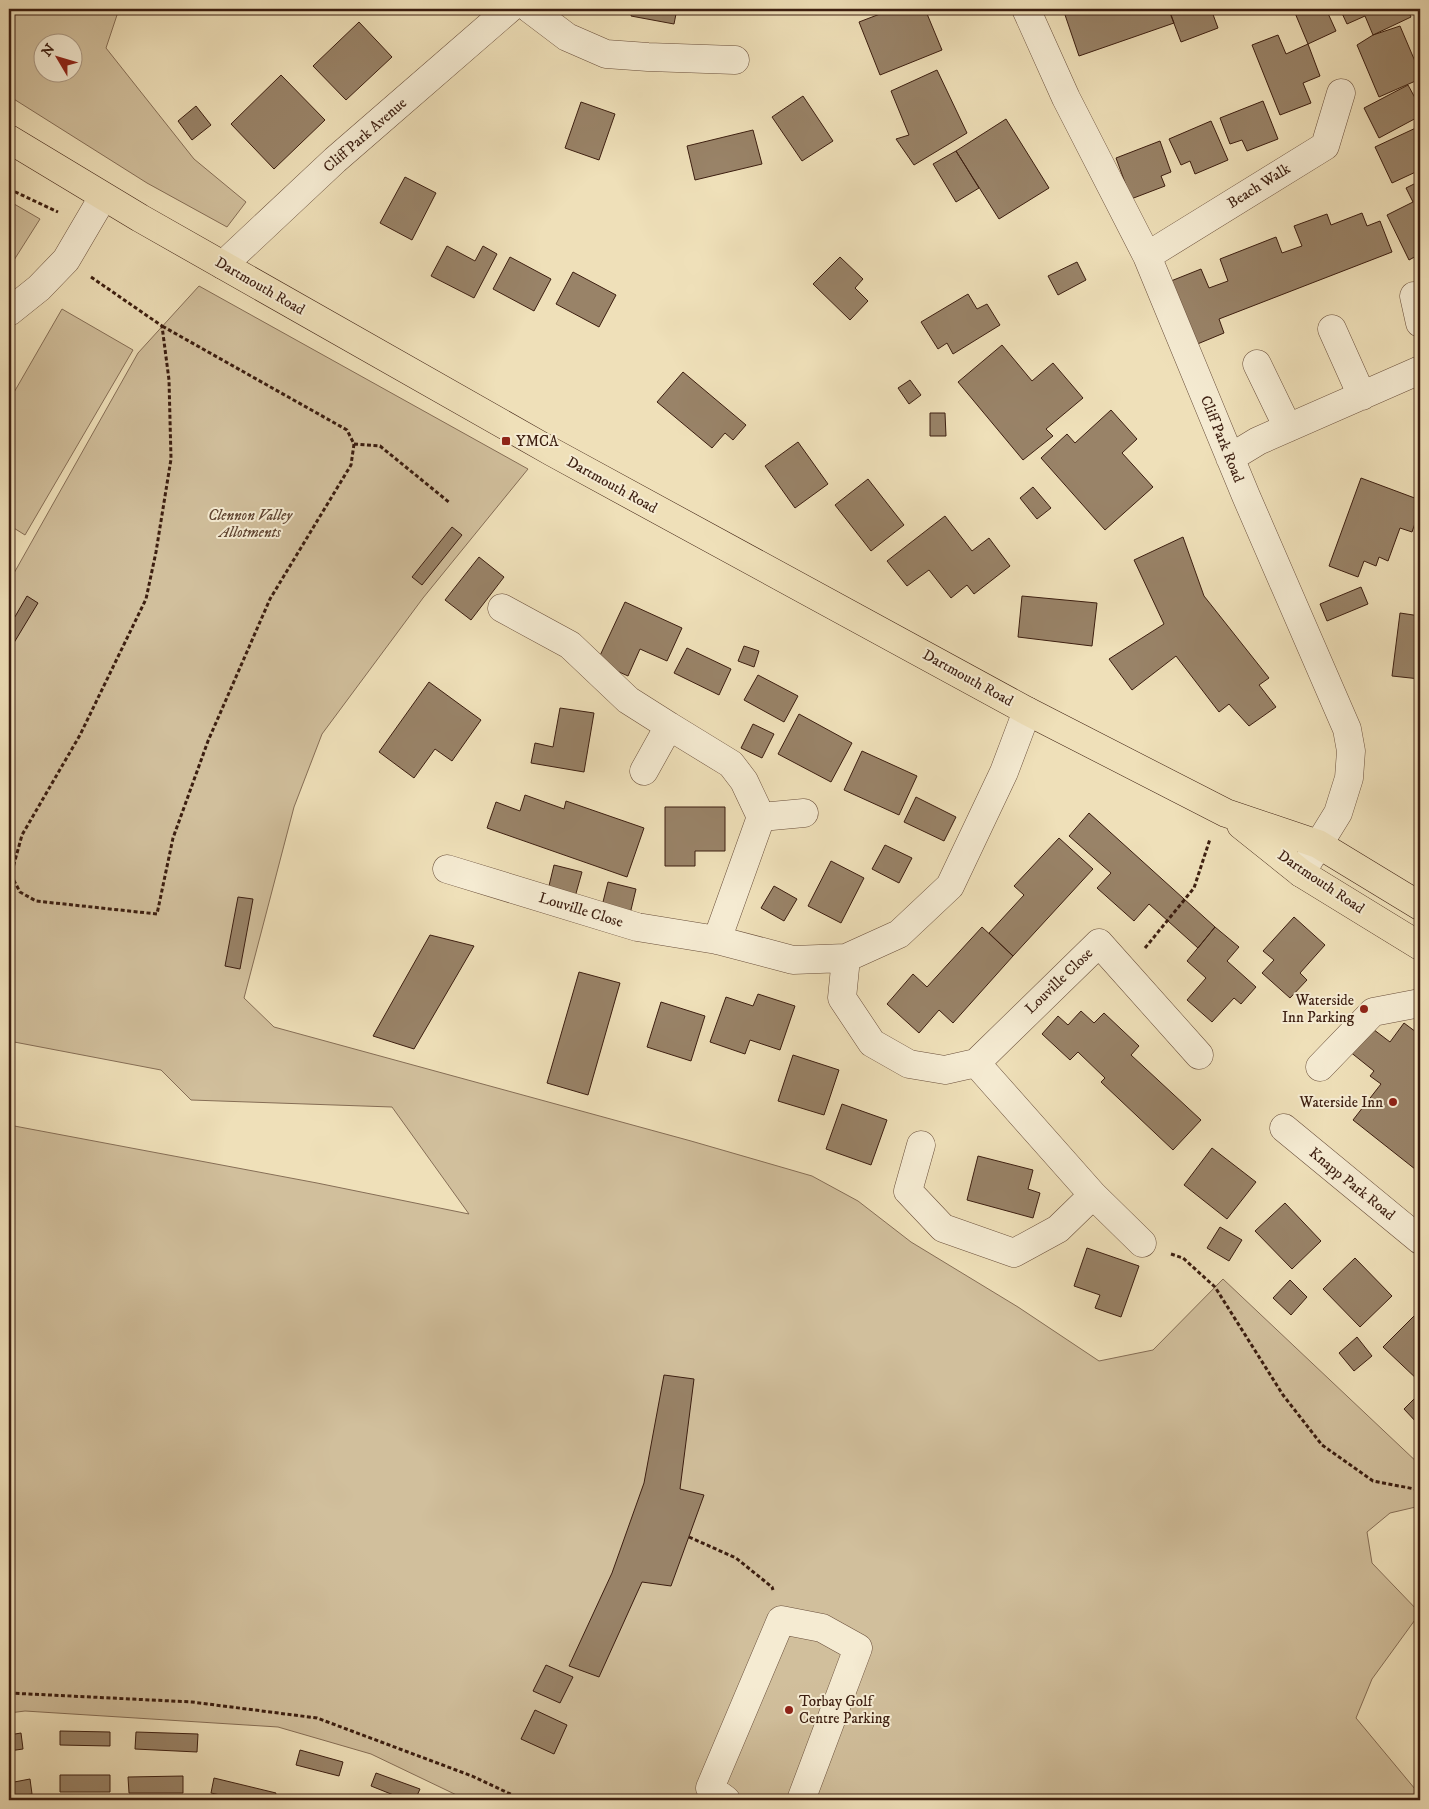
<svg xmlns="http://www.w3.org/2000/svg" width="1429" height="1809" viewBox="0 0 1429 1809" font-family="'IM FELL DW Pica',serif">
<rect width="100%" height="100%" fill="#efe0b9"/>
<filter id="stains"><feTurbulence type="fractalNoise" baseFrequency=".004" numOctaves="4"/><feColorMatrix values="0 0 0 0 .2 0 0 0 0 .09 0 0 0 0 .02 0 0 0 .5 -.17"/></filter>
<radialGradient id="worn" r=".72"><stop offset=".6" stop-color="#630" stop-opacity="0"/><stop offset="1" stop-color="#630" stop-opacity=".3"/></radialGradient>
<!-- green -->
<path fill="#d1bf9c" stroke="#866e56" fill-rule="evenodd" d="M9,9H119L106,48L194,159L246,202L227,227L147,183L9,96ZM72,42V72H42V42Z
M9,201L40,219L9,268Z
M199,286L528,469L423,598L322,734L294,807L244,998L274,1027L691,1141L812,1176L858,1201L911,1242L1018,1307L1099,1361L1153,1350L1223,1279L1420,1465V1506L1390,1513L1367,1532L1372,1563L1420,1613L1372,1679L1356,1718L1420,1795V1800H467L371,1754L278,1727L25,1711L9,1713V1125L317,1183L469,1214L392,1107L191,1100L161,1070L9,1041V582L138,353Z
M62,309L133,350L25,535L9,525V401Z"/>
<!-- building -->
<path fill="#998368" stroke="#3c1e10" d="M632,9H677L674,24L631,16Z
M893,9H925L942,50L880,75L859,22Z
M1063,9H1169L1174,23L1079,56Z
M1183,9H1211L1218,28L1181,42L1170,13Z
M1304,9H1326L1336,31L1308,44L1295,13Z
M1340,9H1407L1411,17L1373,35L1365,16L1347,24Z
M359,22L392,57L346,100L313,66Z
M1400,26L1420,73V79L1379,97L1357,45L1373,35Z
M1278,35L1286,54L1308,44L1320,76L1303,83L1311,103L1280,115L1252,45Z
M937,70L967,133L914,165L896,139L909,135L891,91Z
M281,75L325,120L274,169L231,124Z
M1408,85L1420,107V116L1379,138L1364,108Z
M803,96L833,141L802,161L772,117Z
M1263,101L1278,139L1247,151L1242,140L1230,144L1220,118Z
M581,102L615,114L599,160L565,148Z
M196,106L211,125L192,140L178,121Z
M1006,119L1049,188L999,219L956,151Z
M1211,121L1228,160L1195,174L1190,161L1181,165L1169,139Z
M1420,126V170L1392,183L1375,147Z
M753,130L762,164L695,180L687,146Z
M1160,141L1171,172L1161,176L1165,186L1131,199L1116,158Z
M956,151L979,188L956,202L933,164Z
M405,177L436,193L412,240L380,223Z
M1420,181V254L1409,260L1387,215L1413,202L1406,188Z
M1362,213L1367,226L1380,221L1392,252L1219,319L1224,333L1195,345L1171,281L1201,269L1209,288L1228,281L1220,259L1276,237L1282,253L1302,246L1294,226L1327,214L1331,225Z
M447,246L475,261L483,246L497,254L474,298L431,276Z
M510,257L551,279L534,311L493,289Z
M840,257L863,279L855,288L868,301L850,320L813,284Z
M1077,262L1086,280L1058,295L1048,276Z
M573,272L616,295L599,327L556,304Z
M968,294L977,309L987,304L1000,325L953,354L947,343L938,349L921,322Z
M1002,345L1032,381L1053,363L1083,398L1046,429L1053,436L1023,460L958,382Z
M683,372L746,425L733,440L725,433L712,448L657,402Z
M910,380L921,395L909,404L898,388Z
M1111,410L1137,439L1122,453L1153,487L1105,530L1041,458L1067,434L1075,443Z
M930,413H945L946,436H930Z
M798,442L828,484L795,508L765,466Z
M1361,478L1420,500V509L1412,532L1400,528L1388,561L1379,557L1376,566L1364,561L1358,577L1329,566Z
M868,479L904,525L871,551L835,505Z
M1033,487L1051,508L1037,519L1020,498Z
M945,516L972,551L989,538L1010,566L974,594L967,585L951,598L929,570L907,586L887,561Z
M452,527L462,535L422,585L412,577Z
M1183,537L1204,596L1269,678L1259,685L1276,707L1249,726L1229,704L1219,712L1176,656L1132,690L1109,659L1164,624L1134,560Z
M479,557L504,577L471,620L445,600Z
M1361,587L1368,604L1327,621L1320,604Z
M27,596L38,603L9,651V627Z
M1022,596L1097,603L1092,646L1018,637Z
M625,602L682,628L667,661L640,649L628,676L597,662Z
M1400,613L1420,616V679L1392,676Z
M744,646L759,651L754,667L738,661Z
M687,648L731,669L719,695L674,673Z
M758,675L798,696L784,722L744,700Z
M429,682L481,720L452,761L435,749L414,778L379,752Z
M560,708L594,713L584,772L531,763L535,743L553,747Z
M799,714L852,743L831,782L778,754Z
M753,724L774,734L762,758L741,748Z
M862,751L917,776L899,815L844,790Z
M525,795L564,809L566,801L644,828L627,877L487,828L496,802L520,811Z
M916,797L956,817L944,841L904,822Z
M665,807H725V851H695V866H665Z
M1089,813L1215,927L1198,948L1149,904L1134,921L1097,888L1111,873L1069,836Z
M1059,838L1093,869L1013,956L989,933L1024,895L1014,886Z
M885,845L912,858L899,883L872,869Z
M831,861L864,878L841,923L808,906Z
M554,865L582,872L575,897L548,890Z
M608,882L636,889L630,914L602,906Z
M774,886L797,899L784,921L761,908Z
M238,897L253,899L240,969L225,966Z
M1294,917L1325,945L1300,973L1307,980L1290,998L1262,973L1274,960L1263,951Z
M982,927L1013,956L953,1023L939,1010L919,1033L887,1004L913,974L927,987Z
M1215,927L1239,947L1227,961L1256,987L1241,1004L1234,998L1212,1022L1187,1000L1206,978L1187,961Z
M430,935L474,946L414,1049L373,1036Z
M579,972L620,983L588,1095L547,1083Z
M758,994L795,1006L780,1050L750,1040L745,1054L710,1042L726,997L753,1006Z
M661,1002L705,1016L691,1061L647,1047Z
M1081,1011L1094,1023L1104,1013L1139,1046L1131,1055L1201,1120L1173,1150L1101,1082L1105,1078L1078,1052L1070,1060L1042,1034L1058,1016L1068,1025Z
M1404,1023L1420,1035V1173L1353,1120L1381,1084L1370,1076L1374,1071L1349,1051L1369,1026L1390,1042Z
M793,1055L839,1070L824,1115L778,1101Z
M842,1104L887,1120L871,1165L826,1149Z
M1212,1148L1256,1182L1227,1219L1184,1185Z
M978,1156L1033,1170L1028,1189L1040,1193L1033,1218L967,1200Z
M1285,1203L1321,1241L1292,1269L1255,1231Z
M1220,1227L1242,1240L1229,1261L1207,1248Z
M1087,1248L1139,1266L1121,1317L1095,1308L1100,1295L1074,1286Z
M1355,1258L1392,1296L1360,1327L1323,1289Z
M1290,1280L1307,1297L1291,1315L1273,1298Z
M1416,1314L1420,1318V1382L1383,1347Z
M1357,1337L1372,1356L1354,1371L1339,1353Z
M664,1375L694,1379L680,1489L704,1495L671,1586L642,1582L599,1677L569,1666L612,1573L644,1483Z
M1420,1393V1422L1418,1424L1404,1409Z
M546,1665L573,1677L560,1703L533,1691Z
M535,1710L567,1725L554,1754L521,1739Z
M60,1731L110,1732V1746L60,1745Z
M136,1732L198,1734L197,1752L135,1749Z
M21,1733L23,1749L9,1751V1735Z
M300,1750L343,1762L339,1776L296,1765Z
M376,1773L420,1789L415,1800H406L371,1786Z
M60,1775H110V1792H60Z
M183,1776V1793H129L128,1777Z
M214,1778L276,1793L274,1800H243L211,1793Z
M30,1779L32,1794L9,1798V1783Z"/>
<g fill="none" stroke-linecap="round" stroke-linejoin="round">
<defs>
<path id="minor" d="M530,9L567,37L606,54L648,57L735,60
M1026,9L1066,98L1147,256L1246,496L1347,729L1351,751L1349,778L1338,813L1301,873
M1147,256L1325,146L1341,93
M223,265L335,160L509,9
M1414,296L1420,323
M9,312L39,288L66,260L103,197
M1332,329L1362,396
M1257,364L1288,428
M1230,458L1258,441L1420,370
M502,608L570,645L628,700L669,726
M644,771L669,726L731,764L744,781L761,817
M447,869L637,927L717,940L793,960L846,958L899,934L950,886L1004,772L1027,711
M717,940L761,817L804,813
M846,958L842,998L872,1043L909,1064L945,1070L976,1063L1093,1195L1142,1243
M976,1063L1099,943L1199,1055
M1320,1067L1373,1012L1420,1003
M1284,1128L1420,1240
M921,1145L908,1191L943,1228L1014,1253L1058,1229L1093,1195
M726,1800L710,1788L781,1620L822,1628L858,1648L801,1800"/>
<path id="major" d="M9,139L140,218L552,452L1027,711L1226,813L1318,844L1420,906
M1241,825L1301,873L1420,946"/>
</defs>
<!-- minor casing -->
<use href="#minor" stroke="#694e3a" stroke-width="29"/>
<!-- major casing -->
<use href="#major" stroke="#3c1e10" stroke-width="29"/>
<!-- path -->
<path stroke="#3c1e10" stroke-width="3" stroke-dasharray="4 2.5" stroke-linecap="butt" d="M9,189L58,212
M91,277L162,326L169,380L171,459L156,552L146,599L80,735L22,835L11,875L20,892L36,901L157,914L173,838L208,741L270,599L351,465L354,444L347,430L162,326
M354,444L380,446L450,503
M1145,948L1194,888L1210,839
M1171,1254L1183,1258L1215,1287L1283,1395L1322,1445L1373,1481L1420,1490
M689,1537L736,1558L772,1587L773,1590
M9,1693L192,1702L317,1718L472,1776L523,1800"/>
<!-- minor -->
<use href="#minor" stroke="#f5ebd2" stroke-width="28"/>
<!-- major -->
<use href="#major" stroke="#efe0b9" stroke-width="28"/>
</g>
<!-- markers -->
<g fill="#8f2418" stroke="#f5ebd2" stroke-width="2">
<rect x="501" y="436" width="10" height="10" rx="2.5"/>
<circle cx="1364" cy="1009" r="5"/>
<circle cx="1393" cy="1102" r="5"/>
<circle cx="789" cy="1710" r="5"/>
</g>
<g text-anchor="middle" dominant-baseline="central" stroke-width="4" stroke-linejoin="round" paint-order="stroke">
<!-- street labels -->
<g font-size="15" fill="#3c1e10" stroke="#f5ebd2">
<text transform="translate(365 135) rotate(-41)">Cliff Park Avenue</text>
<text transform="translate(1259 186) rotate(-32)">Beach Walk</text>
<text transform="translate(260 286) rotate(30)">Dartmouth Road</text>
<text transform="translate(1222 439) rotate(68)">Cliff Park Road</text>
<text transform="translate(612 485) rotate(29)">Dartmouth Road</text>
<text transform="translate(968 678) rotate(29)">Dartmouth Road</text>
<text transform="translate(1321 882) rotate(34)">Dartmouth Road</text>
<text transform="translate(581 910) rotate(17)">Louville Close</text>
<text transform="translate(1059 981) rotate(-44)">Louville Close</text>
<text transform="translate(1352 1184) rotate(39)">Knapp Park Road</text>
</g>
<!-- poi labels -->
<g font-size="15" fill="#3c1e10" stroke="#f5ebd2" text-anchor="start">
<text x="516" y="441">YMCA</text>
<text x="1354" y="1000" text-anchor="end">Waterside<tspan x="1354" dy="17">Inn Parking</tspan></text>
<text x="1383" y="1102" text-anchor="end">Waterside Inn</text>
<text x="799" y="1701">Torbay Golf<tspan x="799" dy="17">Centre Parking</tspan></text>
</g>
<!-- park labels -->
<g font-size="15" font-style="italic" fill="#614633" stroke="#f5ebd2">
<text x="250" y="515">Clennon Valley<tspan x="250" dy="17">Allotments</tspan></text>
</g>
</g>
<!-- margin -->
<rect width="1429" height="1809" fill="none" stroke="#efe0b9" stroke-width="30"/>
<rect x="10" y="10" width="1409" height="1789" fill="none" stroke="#3c1e10" stroke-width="2.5"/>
<rect x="15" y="15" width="1399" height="1779" fill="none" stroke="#3c1e10"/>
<!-- north arrow -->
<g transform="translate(58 58) rotate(308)"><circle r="24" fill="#f5ebd2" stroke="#ab9984"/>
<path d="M0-4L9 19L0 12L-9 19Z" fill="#8f2418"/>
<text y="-8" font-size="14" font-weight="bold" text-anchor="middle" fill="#3c1e10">N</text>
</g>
<rect width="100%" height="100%" filter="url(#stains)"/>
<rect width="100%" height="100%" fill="url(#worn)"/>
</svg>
